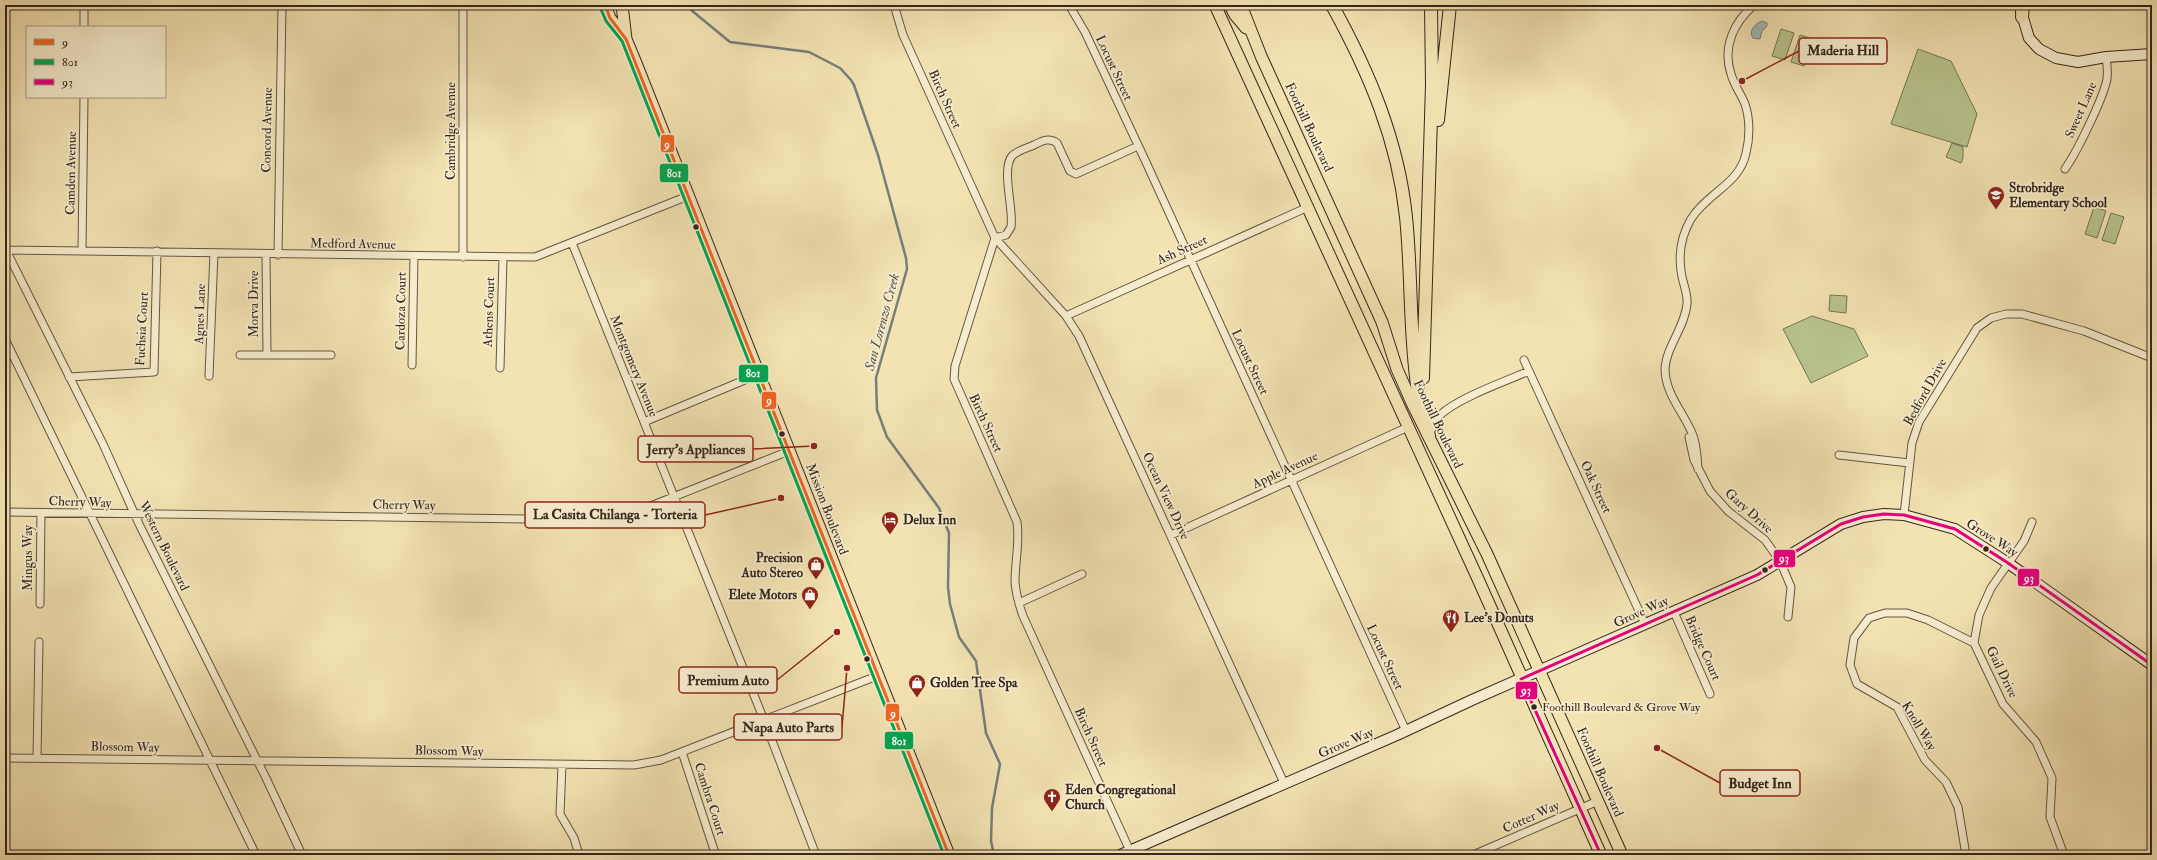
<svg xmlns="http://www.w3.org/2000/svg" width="2157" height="860" viewBox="0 0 2157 860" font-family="'IM FELL Double Pica',serif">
<rect width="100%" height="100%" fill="#f3e3b3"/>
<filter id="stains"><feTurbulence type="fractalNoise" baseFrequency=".005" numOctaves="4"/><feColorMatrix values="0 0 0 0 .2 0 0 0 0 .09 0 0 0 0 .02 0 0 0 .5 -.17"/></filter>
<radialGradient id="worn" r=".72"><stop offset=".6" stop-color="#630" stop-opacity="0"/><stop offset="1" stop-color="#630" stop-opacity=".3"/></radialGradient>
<!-- green -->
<path fill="#b8c48f" stroke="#767556" d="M1781,29L1794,33L1785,60L1772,56Z
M1800,35L1813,39L1804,66L1791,62Z
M1918,49L1951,61L1977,114L1967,147L1891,124Z
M1952,143L1963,147V158L1961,163L1946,157Z
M2094,207L2106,211L2097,238L2085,234Z
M2111,213L2124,217L2115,244L2102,240Z
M1830,295L1847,296L1846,313L1829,311Z
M1812,316L1854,329L1868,356L1811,383L1783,329Z"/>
<!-- water -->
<path fill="#a1bbb8" stroke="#757f7a" d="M1762,21L1767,23V26L1762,31L1760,39L1753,38C1748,31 1755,24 1762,21Z"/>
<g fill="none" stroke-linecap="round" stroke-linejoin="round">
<!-- stream -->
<path stroke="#757f7a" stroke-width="2.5" d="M685,5L730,42L809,52L840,68L851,80L854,85L878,155L906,258L907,269L876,378L877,410L887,437L939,508L949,533L948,587L950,604L959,637L976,661L986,733L1000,764L992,808L991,841L994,855"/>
<defs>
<path id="street" d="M463,5V257
M894,5L903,35L995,238L1066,316L1079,336L1284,783
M1069,5L1085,32L1145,160L1406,731
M84,27V5
M2065,169C2077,152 2103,99 2107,79C2108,72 2107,64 2106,57
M995,238L955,366L954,379L1017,522C1020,542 1015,561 1015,582C1016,594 1019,605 1023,616L1130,851
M995,238L1006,235L1011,227C1014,210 1001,169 1012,156C1018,150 1027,148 1034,145C1042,141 1049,137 1057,143L1070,171L1076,174L1138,146
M572,243L764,720L816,855
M5,248L103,444L139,524L266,778L302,855
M5,250L535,257L688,196
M82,250L84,97
M266,254L267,354
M278,255L282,5
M1066,316L1308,207
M5,339L256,855
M240,355H331
M1524,360L1645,624
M412,365L414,256
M500,368L503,257
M209,376L214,253
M69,377L154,372L157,251
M644,422L759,374
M1430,434C1432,427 1434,420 1440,415C1460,397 1504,382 1529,371
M1689,437L1694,460L1710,491L1728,511L1765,540L1780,561L1791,587L1788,617
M1839,455L1909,463
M1698,469C1697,457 1697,444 1692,433C1683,412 1665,393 1665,369C1666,347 1685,327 1687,304C1688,295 1684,286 1682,277C1678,257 1681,236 1691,219C1707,193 1740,184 1746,153C1750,138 1750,119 1745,104C1741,94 1734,85 1731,74C1722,47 1734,22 1754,5
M5,512L605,520L633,513L789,451
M1904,515L1912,443L1919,422L1977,328L1991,318L2006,314H2022L2084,331L2152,358
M2032,522L2024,541L1991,588L1979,615L1974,643L2003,704L2036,742L2052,778L2050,817L2064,855
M1171,535L1408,427
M1019,603L1082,574
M40,604L41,513
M1674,612L1710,694
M682,752L715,853
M5,758L634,765L661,760L877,676
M37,758L39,642
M562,765L560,814L574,838L579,855
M1473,855L1598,801
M1966,855L1958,807L1946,782L1925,760L1897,707L1857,684L1850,665L1854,638L1869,618L1885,613H1907L1928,620L1974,643"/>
<path id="secondary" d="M2021,11L2029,38L2039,49L2056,58L2078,62L2106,57L2152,54
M1120,855L1397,735L1472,700L1757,575L1841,524L1863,517L1884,514L1904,515L1955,529L2008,563L2152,665"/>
<path id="primary" d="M605,5L610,18L626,39
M622,5L626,39L636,63L949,855
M1215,5L1478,579L1601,855
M1230,5L1235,15L1246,28
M1241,5L1261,56L1382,322L1397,369L1412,403L1487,554L1622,855"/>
<path id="highway" d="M1332,5C1369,72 1398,140 1406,217C1412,275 1409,335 1418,392C1420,407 1425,422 1429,436
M2022,17L2023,5
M1438,120L1450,5
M1423,378L1432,85L1431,5"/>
</defs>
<!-- street casing -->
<use href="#street" stroke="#645542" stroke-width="9"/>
<!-- secondary casing -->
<use href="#secondary" stroke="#34261d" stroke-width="12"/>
<!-- primary casing -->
<use href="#primary" stroke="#34261d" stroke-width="13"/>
<!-- highway casing -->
<use href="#highway" stroke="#34261d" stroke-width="14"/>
<!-- street -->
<use href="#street" stroke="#f7edce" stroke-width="7"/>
<!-- secondary -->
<use href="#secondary" stroke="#f7edce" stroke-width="10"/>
<!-- primary -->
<use href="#primary" stroke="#f3e3b3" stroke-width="11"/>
<!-- highway -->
<use href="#highway" stroke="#f3e3b3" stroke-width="12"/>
<defs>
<path id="bus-1" d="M605,5L610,18L626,39L949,855"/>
<path id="bus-2" d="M600,7L606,21L622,41L944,855"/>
<path id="bus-3" d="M1601,855L1521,679L1757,575L1841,524L1863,517L1884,514L1904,515L1955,529L2008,563L2152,665"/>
</defs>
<!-- bus-1 casing -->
<use href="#bus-1" stroke="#f7edce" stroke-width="6"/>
<!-- bus-2 casing -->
<use href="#bus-2" stroke="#f7edce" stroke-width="6"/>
<!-- bus-3 casing -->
<use href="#bus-3" stroke="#f7edce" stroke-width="6"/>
<!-- bus-1 -->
<use href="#bus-1" stroke="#f26522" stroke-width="3"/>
<!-- bus-2 -->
<use href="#bus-2" stroke="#00a651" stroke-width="3"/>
<!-- bus-3 -->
<use href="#bus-3" stroke="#e5007d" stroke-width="3"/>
</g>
<!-- icons -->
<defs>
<symbol id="school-pin" viewBox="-11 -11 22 30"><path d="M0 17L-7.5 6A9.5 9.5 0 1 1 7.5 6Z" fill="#8f2418" stroke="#f7edce"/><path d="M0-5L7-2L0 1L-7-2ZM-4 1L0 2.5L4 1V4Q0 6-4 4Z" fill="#fff"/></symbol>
<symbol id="hotel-pin" viewBox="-11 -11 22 30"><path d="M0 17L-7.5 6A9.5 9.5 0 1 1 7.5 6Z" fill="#8f2418" stroke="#f7edce"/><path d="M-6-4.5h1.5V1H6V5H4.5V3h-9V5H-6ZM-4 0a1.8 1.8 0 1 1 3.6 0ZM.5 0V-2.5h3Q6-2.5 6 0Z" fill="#fff"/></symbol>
<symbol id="shop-pin" viewBox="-11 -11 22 30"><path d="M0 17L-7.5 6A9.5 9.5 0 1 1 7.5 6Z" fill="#8f2418" stroke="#f7edce"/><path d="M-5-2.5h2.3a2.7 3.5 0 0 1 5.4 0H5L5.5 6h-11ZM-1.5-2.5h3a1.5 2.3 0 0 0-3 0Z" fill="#fff"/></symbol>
<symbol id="restaurant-pin" viewBox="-11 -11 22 30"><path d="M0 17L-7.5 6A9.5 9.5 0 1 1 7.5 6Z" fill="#8f2418" stroke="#f7edce"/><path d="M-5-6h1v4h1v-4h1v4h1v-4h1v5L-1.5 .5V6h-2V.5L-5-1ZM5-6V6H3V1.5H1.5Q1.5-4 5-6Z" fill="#fff"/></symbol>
<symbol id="church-pin" viewBox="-11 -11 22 30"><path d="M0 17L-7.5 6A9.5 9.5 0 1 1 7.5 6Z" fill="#8f2418" stroke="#f7edce"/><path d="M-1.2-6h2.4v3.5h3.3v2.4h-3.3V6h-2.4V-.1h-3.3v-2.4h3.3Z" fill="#fff"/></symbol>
</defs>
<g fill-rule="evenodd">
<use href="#school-pin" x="1986" y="185" width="20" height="27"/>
<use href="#hotel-pin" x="880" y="510" width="20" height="27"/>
<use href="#shop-pin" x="806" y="555" width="20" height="27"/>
<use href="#shop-pin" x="800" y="585" width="20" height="27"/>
<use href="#restaurant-pin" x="1441" y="608" width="20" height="27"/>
<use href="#shop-pin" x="907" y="673" width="20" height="27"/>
<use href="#church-pin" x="1042" y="787" width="20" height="27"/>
</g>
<!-- markers -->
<g fill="#34261d" stroke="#f7edce" stroke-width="1.5">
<circle cx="696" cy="227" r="3.5"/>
<circle cx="782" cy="434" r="3.5"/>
<circle cx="1986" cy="549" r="3.5"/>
<circle cx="1765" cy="570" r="3.5"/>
<circle cx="867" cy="659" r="3.5"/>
<circle cx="1534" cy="707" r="3.5"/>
</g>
<g text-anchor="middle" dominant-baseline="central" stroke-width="3.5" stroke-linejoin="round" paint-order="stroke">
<!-- bus labels -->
<g font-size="12" fill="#34261d" stroke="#f7edce" text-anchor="start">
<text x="1542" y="707">Foothill Boulevard &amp; Grove Way</text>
</g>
<!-- street labels -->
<g font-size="13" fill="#34261d" stroke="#f7edce">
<text transform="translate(1114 68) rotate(65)">Locust Street</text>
<text transform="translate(945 99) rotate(66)">Birch Street</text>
<text transform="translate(2081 110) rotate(-66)">Sweet Lane</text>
<text transform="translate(1309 127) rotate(65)">Foothill Boulevard</text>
<text transform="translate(267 130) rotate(-89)">Concord Avenue</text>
<text transform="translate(451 131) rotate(-90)">Cambridge Avenue</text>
<text transform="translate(71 173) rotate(-89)">Camden Avenue</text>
<text transform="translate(353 244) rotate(1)">Medford Avenue</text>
<text transform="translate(1182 250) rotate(-24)">Ash Street</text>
<text transform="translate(254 304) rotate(-90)">Morva Drive</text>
<text transform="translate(401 311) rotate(-89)">Cardoza Court</text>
<text transform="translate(489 312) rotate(-88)">Athens Court</text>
<text transform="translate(200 314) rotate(-88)">Agnes Lane</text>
<text transform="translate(142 329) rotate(-87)">Fuchsia Court</text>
<text transform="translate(1250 362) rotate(65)">Locust Street</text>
<text transform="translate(634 366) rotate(68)">Montgomery Avenue</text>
<text transform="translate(1925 392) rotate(-61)">Bedford Drive</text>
<text transform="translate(986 423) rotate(65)">Birch Street</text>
<text transform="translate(1438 424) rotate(64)">Foothill Boulevard</text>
<text transform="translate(1285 470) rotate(-25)">Apple Avenue</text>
<text transform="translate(1596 487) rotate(65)">Oak Street</text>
<text transform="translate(1166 496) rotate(65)">Ocean View Drive</text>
<text transform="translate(80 502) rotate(2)">Cherry Way</text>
<text transform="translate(404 505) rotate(1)">Cherry Way</text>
<text transform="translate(827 509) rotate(69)">Mission Boulevard</text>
<text transform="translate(1749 511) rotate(42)">Gary Drive</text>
<text transform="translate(1992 538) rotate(33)">Grove Way</text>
<text transform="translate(164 546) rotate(64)">Western Boulevard</text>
<text transform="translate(28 558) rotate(-90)">Mingus Way</text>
<text transform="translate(1641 612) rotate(-24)">Grove Way</text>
<text transform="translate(1703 648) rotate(66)">Bridge Court</text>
<text transform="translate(1385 657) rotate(65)">Locust Street</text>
<text transform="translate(2002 672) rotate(64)">Gail Drive</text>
<text transform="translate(1919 726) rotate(59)">Knoll Way</text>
<text transform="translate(1091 737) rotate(66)">Birch Street</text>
<text transform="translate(1346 743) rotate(-23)">Grove Way</text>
<text transform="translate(125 747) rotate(1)">Blossom Way</text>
<text transform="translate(449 751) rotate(1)">Blossom Way</text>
<text transform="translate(1600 772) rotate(66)">Foothill Boulevard</text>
<text transform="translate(710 799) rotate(72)">Cambra Court</text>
<text transform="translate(1531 817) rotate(-24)">Cotter Way</text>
</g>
<!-- poi labels -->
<g font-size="13" font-weight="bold" fill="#34261d" stroke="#f7edce" text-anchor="start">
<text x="2009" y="188">Strobridge<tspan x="2009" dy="15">Elementary School</tspan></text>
<text x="903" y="520">Delux Inn</text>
<text x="803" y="558" text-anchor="end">Precision<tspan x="803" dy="15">Auto Stereo</tspan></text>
<text x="797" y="595" text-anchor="end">Elete Motors</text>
<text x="1464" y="618">Lee's Donuts</text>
<text x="930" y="683">Golden Tree Spa</text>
<text x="1065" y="790">Eden Congregational<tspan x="1065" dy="15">Church</tspan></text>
</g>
<!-- water labels -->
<g font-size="14" font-style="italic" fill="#55534c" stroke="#f7edce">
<text transform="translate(882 322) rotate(-75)">San Lorenzo Creek</text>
</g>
</g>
<!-- callouts -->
<path fill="none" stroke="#8f2418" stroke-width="1.5" d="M1742 81L1799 51M814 446L753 449M781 498L705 515M837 632L777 680M847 668L842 727M1657 748L1720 783"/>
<g fill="#8f2418" stroke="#f7edce" stroke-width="1.5">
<circle cx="1742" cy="81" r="4"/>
<circle cx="814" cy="446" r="4"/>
<circle cx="781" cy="498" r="4"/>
<circle cx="837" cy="632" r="4"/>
<circle cx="847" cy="668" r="4"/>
<circle cx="1657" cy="748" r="4"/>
</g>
<g fill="#f7edce" stroke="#8f2418" stroke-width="1.5">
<rect x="1799" y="38" width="88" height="26" rx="4"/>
<rect x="638" y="436" width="115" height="26" rx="4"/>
<rect x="525" y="502" width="180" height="26" rx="4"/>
<rect x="679" y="667" width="98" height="26" rx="4"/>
<rect x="734" y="714" width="108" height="26" rx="4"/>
<rect x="1720" y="770" width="80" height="26" rx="4"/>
</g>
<g font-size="14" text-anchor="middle" font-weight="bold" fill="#34261d">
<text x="1843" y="55">Maderia Hill</text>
<text x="696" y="454">Jerry's Appliances</text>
<text x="615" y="519">La Casita Chilanga - Torteria</text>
<text x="728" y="685">Premium Auto</text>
<text x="788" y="732">Napa Auto Parts</text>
<text x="1760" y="788">Budget Inn</text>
</g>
<g stroke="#f7edce" stroke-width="1.5">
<rect x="660" y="134" width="15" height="19" rx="4" fill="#f26522"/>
<rect x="659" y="163" width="30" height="20" rx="4" fill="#00a651"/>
<rect x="738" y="364" width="31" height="19" rx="4" fill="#00a651"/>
<rect x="761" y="391" width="16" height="19" rx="4" fill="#f26522"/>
<rect x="1773" y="549" width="23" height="19" rx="4" fill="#e5007d"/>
<rect x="2017" y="568" width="23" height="19" rx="4" fill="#e5007d"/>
<rect x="1515" y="681" width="23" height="19" rx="4" fill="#e5007d"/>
<rect x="885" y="703" width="15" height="19" rx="4" fill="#f26522"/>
<rect x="884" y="731" width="30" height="19" rx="4" fill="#00a651"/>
</g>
<g font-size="11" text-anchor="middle" font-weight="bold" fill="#fff">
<text x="667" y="148">9</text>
<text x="674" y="177">801</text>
<text x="753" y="377">801</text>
<text x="769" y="404">9</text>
<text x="1784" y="562">93</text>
<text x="2029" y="582">93</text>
<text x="1526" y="694">93</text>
<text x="893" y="717">9</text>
<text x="899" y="745">801</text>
</g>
<!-- margin -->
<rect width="2157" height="860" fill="none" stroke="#f3e3b3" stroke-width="20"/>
<rect x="6" y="6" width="2145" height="848" fill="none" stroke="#34261d" stroke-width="2"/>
<rect x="10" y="10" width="2137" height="840" fill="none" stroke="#34261d"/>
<!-- legend -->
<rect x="26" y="26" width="140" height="72" fill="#f7edce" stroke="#a99d87"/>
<rect x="34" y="39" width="20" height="6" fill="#f26522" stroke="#a99d87"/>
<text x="62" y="46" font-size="12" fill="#34261d">9</text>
<rect x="34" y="59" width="20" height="6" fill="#00a651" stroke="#a99d87"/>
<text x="62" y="66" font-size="12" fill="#34261d">801</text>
<rect x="34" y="79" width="20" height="6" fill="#e5007d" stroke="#a99d87"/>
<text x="62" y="86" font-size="12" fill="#34261d">93</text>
<rect width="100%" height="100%" filter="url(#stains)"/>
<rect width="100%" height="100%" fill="url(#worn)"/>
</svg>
